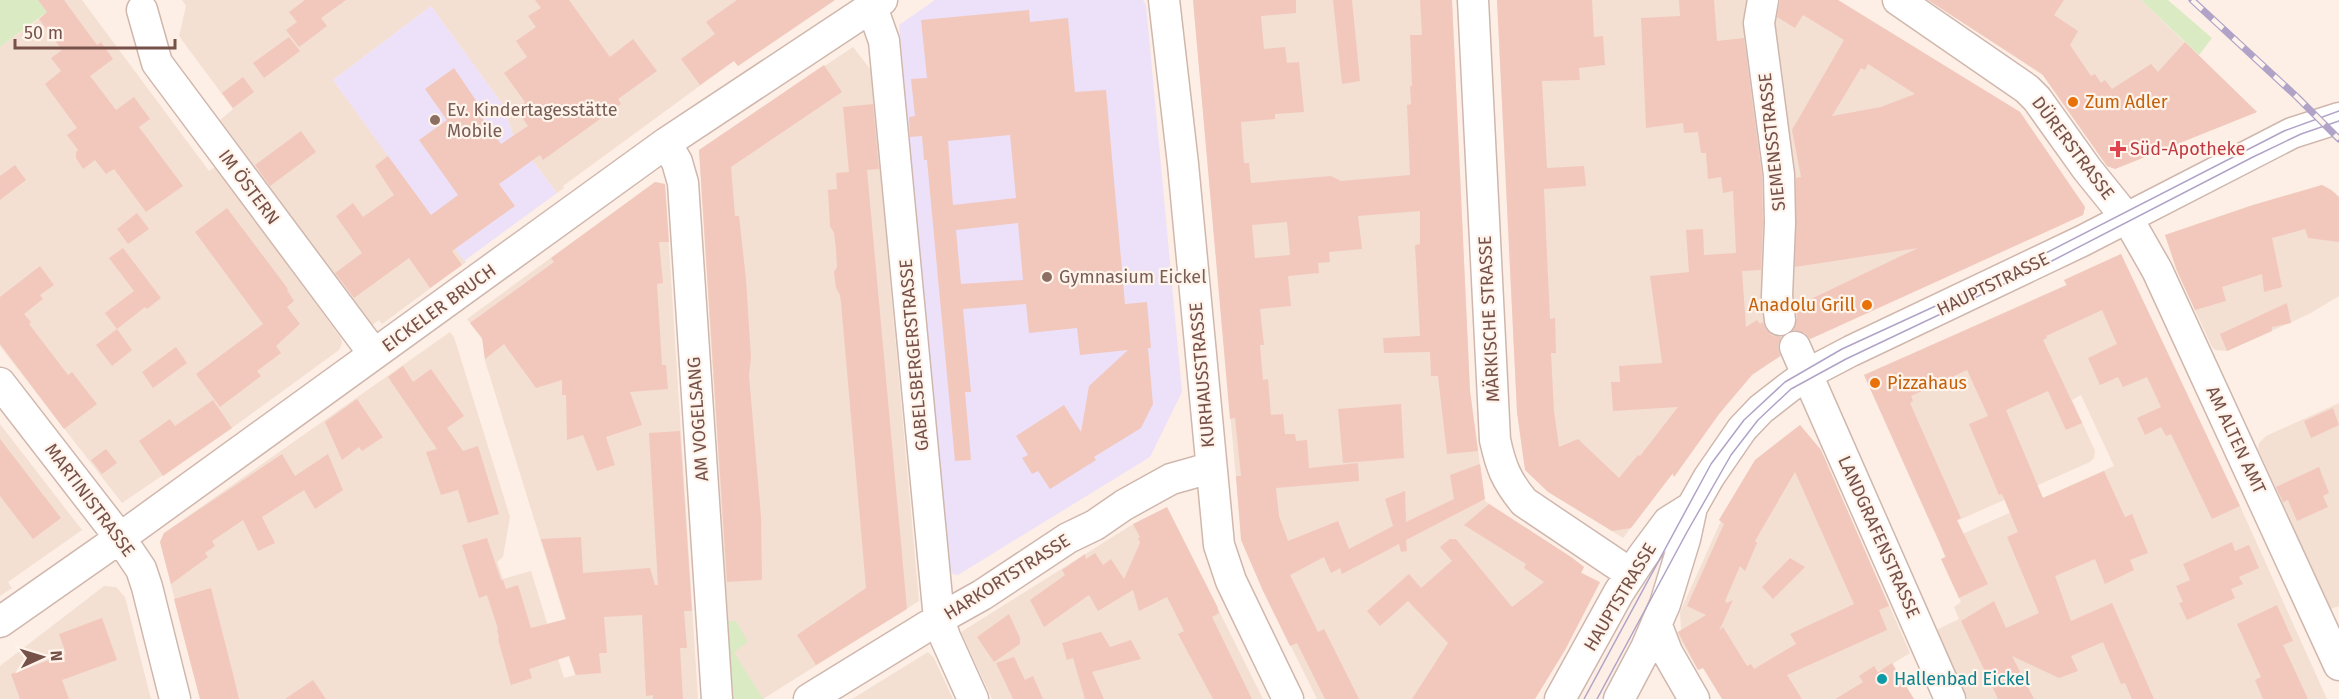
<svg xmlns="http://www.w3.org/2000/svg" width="2339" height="699" viewBox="0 0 2339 699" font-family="'Fira Sans',sans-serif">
<rect width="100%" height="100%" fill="#fdefe5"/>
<!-- residential -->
<path fill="#f4dfd3" d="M38,0H82L209,171L215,167L341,338L342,343L339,350L232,428L122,503L0,346V47L47,13Z
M182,0H835L738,66L734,61L731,63L563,186L564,188L557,193L513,135L503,105L431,6L333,80L466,262L382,324L379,320L372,325L220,120L233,109L179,36L186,6Z
M1193,0H1452L1470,391L1485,501L1571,557L1584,567L1581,572L1600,583L1565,650L1535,699H1317L1268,600L1241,534Z
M1497,0H1747L1745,13L1750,58L1782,0H1838L2020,112L2085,207L2083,215L1802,343L1752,374L1719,414L1674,477L1672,474L1623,538L1549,492L1528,473L1524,463L1517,412Z
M1928,0H2141L2257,112L2115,169L2107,166L2044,76Z
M853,47L871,70L919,601L763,699H733L699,150Z
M655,182L665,184L698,699H200L160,542L164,533L450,332L454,337L510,517L503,557L497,562L503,579L531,571L564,678L575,675L569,657L576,654L485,361L483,346L486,344L467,319Z
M2322,185L2332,190L2339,197V296L2309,314L2227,351L2215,350L2212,347L2177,271L2165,235L2247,207Z
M2121,254L2240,506L2327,699H1967L1936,630L1959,619L1954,607L1961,602L1941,559L1945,557L1940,544L2114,466L2081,395L2072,400L2095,451L2094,458L2090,462L1934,531L1864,375L2066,285L2064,280Z
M2339,403V606L2331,609L2258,449L2259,443L2266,436Z
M0,424L82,530L8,582L12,588L0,596Z
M1800,425L1821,450L1910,653L1884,669L1860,676L1863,682L1835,699H1802L1800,696L1795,699L1703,668L1698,670L1676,633L1681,630L1680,612L1721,521L1719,520L1755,460Z
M1167,507L1263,699H992L961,632L1130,526Z
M104,586L116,587L125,597L151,699H0V666Z
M928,652L934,658L953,699H852Z"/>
<!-- education -->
<path fill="#ece1f9" d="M935,0H1143L1146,5L1182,392L1150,457L958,575L953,574L948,567L899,25Z
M431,6L503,105L513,135L557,193L464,261L333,80Z"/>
<!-- green -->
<path fill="#daebc3" d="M0,0H38L47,12L0,47Z
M2141,0H2168L2212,38L2199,55Z
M728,621H736L748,642L734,652L763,699H733Z"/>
<!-- building -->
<path fill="#f2c8bc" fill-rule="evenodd" d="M38,0H64L97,45L101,42L113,59L90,76L116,110L134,97L150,119L139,127L183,186L146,212L114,169L106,174L95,160L83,169L76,158V152L78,150L67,135L77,128L45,84L61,71L51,58L62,50L39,19L47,12Z
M305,0H346L321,18L327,26L299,47L286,30L297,22L289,12Z
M535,0H569L610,57L633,39L657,71L618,99L621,104L543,160L540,155L499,184L515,206L452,251L462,265L430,288L409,258L354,298L335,273L362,253L336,216L353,203L363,217L394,195L375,166L388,156L431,215L458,195L419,140L447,120L425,89L454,68L477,102L473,105L501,144L528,126L516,109L525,102L504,73L527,57L516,41L536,27L528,16L541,8Z
M737,0H835L738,66L734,61L700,85L681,59L715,34L706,22Z
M1193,0H1296V13L1261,16L1264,49L1285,47L1287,63L1299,62L1304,112L1275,114V119L1241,122L1244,163H1249L1251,183L1331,176L1341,181L1410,175L1407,105L1411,104L1410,86H1412L1410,35H1422L1420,0H1452L1470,391L1478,451L1447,454L1438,376H1431L1430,352L1384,353L1383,338L1420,336L1415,245L1420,244V211L1358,216L1362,249L1329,252L1330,262L1318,263L1319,273L1288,276L1291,306L1260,309L1264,345H1260L1263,380L1268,379L1271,415L1283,414L1285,434H1295L1296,441L1307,440L1309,468L1358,463L1359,481L1276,488L1279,516L1288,541L1338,521L1349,549L1393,526L1385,499L1405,491L1406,522L1454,499L1450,475L1480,464L1485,499L1406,540L1407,551L1401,552L1399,544L1342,574L1340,568L1331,573L1324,557L1290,575L1318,632L1324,629L1359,699H1325L1297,643L1290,646L1263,591L1241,540L1236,476H1241L1235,418L1230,419ZM1287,222L1290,255L1255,258L1252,225Z
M1333,0H1352L1360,81L1342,84Z
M1497,0H1592L1594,37L1603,36L1605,65L1579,68L1580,80L1542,81L1547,168L1584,166L1586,186L1544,189L1550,319L1555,318L1556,353H1551L1554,411L1559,447L1578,439L1619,478L1638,455L1640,456L1678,407L1613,411L1611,382H1620L1619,366L1662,363L1650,276L1689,272L1686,230L1703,229L1704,255L1736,253L1733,191L1723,193L1721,177L1708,179L1706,153H1701L1698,132L1684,133L1683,123L1646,128L1641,18L1680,16L1679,0H1714L1717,41L1744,38L1762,176L1763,223L1761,270L1742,271L1746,327L1757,320L1760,324L1763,322L1766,330L1773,336L1781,337L1778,346L1780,356L1752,375L1719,414L1674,477L1673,473L1631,528L1612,531L1548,492L1525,470L1517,412Z
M1780,0H1838L2020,112L2085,207L2083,215L1810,339L1805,333L1793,330L1797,318L1796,306L1918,248L1795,267L1796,178L1801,177L1792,130L1844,40L1803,15L1795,28L1777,17ZM1868,64L1915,94L1881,107L1832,116L1861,68L1865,70Z
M1928,0H2064L2054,15L2078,31L2070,45L2091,76L2095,74L2101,83L2105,80L2112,89L2151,64L2158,72L2185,42L2257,112L2115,169L2107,166L2042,74Z
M1029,10L1030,22L1068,18L1075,92L1106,90L1125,304L1147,302L1151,348H1148L1153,404L1141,428L1094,457L1096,460L1050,489L1038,471L1032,474L1022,458L1028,455L1016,436L1064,405L1081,432L1089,386L1128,350L1080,355L1077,328L1029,333L1026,304L963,309L971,392H965L971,460L955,461L927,160H924L922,136L910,137L909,117L915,116L911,79L927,78L921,20ZM1010,135L1016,198L953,205L948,141ZM1018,223L1023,280L961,284L956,230Z
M289,37L300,51L264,78L253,63Z
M824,65L842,92L731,167L735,216H739L746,279L751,358L749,375L761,517L762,580L727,582L699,150Z
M243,77L254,92L233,108L222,93Z
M873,104L879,169L867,170L907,609L816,665L797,635L866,588L841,303L840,295L836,288L834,272L837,267L836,249L834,233L830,226L828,190L837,189L836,173L849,172L843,107Z
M301,131L316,152L270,186L255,165Z
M15,165L26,180L0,200V176Z
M655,182L665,184L669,242H659L663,283L657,284L662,365H666L668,389L630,392L642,425L606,437L615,465L597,471L583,435L567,440L566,395H562V380L536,388L504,344L485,359L482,338L470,323L554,262L551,258Z
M2322,185L2331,190L2339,197V242L2308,238L2305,229L2272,238L2282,287L2264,292L2262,274L2222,287L2226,301L2195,310L2177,271L2165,235L2253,205Z
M227,208L288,289L287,290L294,301L287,307L300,324L276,346L281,353L257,371L261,376L220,407L196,374L263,324L195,232Z
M137,213L149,229L128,244L117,229Z
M123,248L161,298L147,309L145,307L117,329L105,313L134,291L109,258Z
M2121,254L2240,506L2212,519L2171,434L2166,436L2161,427L2145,435L2137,418L2161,407L2147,377L2123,387L2118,377L2100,385L2088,358L2117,344L2102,310L2046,336L2047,338L2043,340L2082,423L2066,430L2048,391L2006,410L2043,498L2104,471L2125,517L2132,514L2148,553L2130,560L2134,570L2105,584L2095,559L2055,576L2071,621L2112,603L2154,699H2132L2125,683L2121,684L2103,642L2071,656L2078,671L2059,678L2012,656L2034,699H1998L1961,621L1994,601L2006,628L2039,613L2007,537L2018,532L2002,494L1999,495L1969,424L1988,416L1967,370L1911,396L1913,401L1910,403L1961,518L1957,520L1988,584L1959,598L1941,559L1946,557L1864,375L2067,285L2064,280Z
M40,266L54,285L40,295L43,299L24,314L31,322L29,324L68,375L72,372L97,404L64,429L0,344V297Z
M2287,303L2291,323L2272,327V331L2227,351L2220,334Z
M117,329L132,350L112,366L96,345Z
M176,347L187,363L153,388L142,372Z
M403,366L413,382L431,369L464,416L447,428L463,451L478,446L499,514L468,523L458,490L441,495L426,452L437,449L388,377Z
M357,399L383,437L362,451L359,447L342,460L325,422Z
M213,400L232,428L163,476L139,441L170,419L175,426Z
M1401,404L1404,458L1343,463L1338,409Z
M2333,408L2339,425L2311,438L2304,421Z
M1800,425L1821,450L1889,606L1879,610L1887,630L1787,675L1802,699H1722L1703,668L1698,670L1678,632L1706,615L1687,606L1724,524L1719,520L1755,460ZM1795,472L1854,604L1790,634L1796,644L1754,669L1751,664L1747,666L1723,627L1719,631L1733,600L1727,603L1725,601L1740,566L1745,571L1757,543L1755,541Z
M680,431L692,611H684L687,648H680L683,699H653V695L646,696L642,615L604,617L607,653H599L601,673L576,675L569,656L529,669L532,678L511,685L498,639L499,638L497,629H498L487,595L479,598L462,545L487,538L501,580H503L506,589L518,585L531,628L566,619L541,539L581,537L583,573L650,568L655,585H658L649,433Z
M0,439L61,518L33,539L0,496Z
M106,449L117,463L102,474L91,460Z
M282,454L295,476L328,454L343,490L315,509L304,490L262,517L275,543L258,551L243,520L212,541L215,546L205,553L208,557L171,584L160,542L164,533Z
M2319,467L2329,493L2323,496L2328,507L2297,521L2288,500L2283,502L2276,487Z
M1489,504L1571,557L1584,567L1581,573L1600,582L1565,650L1535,699H1412L1448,643L1408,601L1380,626L1367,611L1409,574L1421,588L1452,561L1440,547L1450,539H1456L1512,607L1544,582L1524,568L1526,564L1464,525Z
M1167,507L1217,606L1219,613L1212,617L1252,699H1213L1178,634L1184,631L1167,597L1139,611L1133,590L1098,611L1089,595L1044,627L1030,600L1065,575L1062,570L1085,554L1086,559L1095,553L1103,565L1111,559L1124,579L1140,543L1138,538L1140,537L1133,524Z
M2232,542L2235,551L2249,545L2259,568L2239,577L2243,584L2231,589L2235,598L2187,620L2179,603L2183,602L2176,586L2190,580L2183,564Z
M1790,558L1805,567L1773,599L1762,587Z
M211,588L233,674L239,699H200L186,646L174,599Z
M2277,605L2293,641L2283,645L2308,699H2263L2255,680L2261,677L2237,624Z
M1009,614L1020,638V644L994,662L977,637Z
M102,618L117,660L62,680L69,699H20L11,674L66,654L59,634Z
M1101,632L1110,647L1131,640L1141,659L1092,672L1104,699H1085L1073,658L1067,660L1062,643Z
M1014,657L1025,680L1033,676L1043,699H1013L996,663Z
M1892,663L1914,699H1835L1863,682L1859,676L1874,666L1878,672Z
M313,680L326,699H285Z"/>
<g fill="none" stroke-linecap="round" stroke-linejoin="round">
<defs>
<path id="minor" d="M1164,0L1183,164L1219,545L1231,581L1288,699
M1473,0L1495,440C1501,467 1506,480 1524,502L1631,574
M1763,0L1759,23L1779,175L1780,223L1777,296L1780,320
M1898,0L2027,89L2037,99L2087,169L2129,221L2157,270L2339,665
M872,7L884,41L939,619L945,637L973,699
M142,10L157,63L374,354
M666,143L677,162L683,183L717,699
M1795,347L1950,699
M0,383L120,538L141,569L147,587L175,699
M0,622L120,538L666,143L882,0
M1657,626L1667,652L1694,699
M809,699L939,619L982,595L1068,538L1095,525L1124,505L1171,479L1210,468
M1560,699L1619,592L1642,557L1668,522L1692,507
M1619,699L1646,648L1665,604L1685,539L1692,507L1709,477L1742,429L1761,409L1788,388L1807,374L1851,351L2082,241L2292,133L2339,118"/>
</defs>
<!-- minor casing -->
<use href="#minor" stroke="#d0b7ad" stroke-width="33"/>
<!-- minor -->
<use href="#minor" stroke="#fff" stroke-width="30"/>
<!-- tram -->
<path stroke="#b0a3c7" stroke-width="1.5" d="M1584,699L1711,464L1744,420L1785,382L1842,349L2003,275L2284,131L2339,111
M1597,699L1687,532L1731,455L1758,420L1791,389L1846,359L2046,264L2253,157L2301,134L2339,121"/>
<defs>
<path id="rail" d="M2192,0L2297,97L2339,139"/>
</defs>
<!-- rail casing -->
<use href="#rail" stroke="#b0a3c7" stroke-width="7"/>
<!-- rail -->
<use href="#rail" stroke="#fff4eb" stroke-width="4.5" stroke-dasharray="14" stroke-linecap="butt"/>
</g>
<!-- markers -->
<g fill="#e8710a" stroke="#fff4eb" stroke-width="2">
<circle cx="2073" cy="102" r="6"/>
<circle cx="1867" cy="305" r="6"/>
<circle cx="1875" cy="383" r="6"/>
</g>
<g fill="#8d6e63" stroke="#fff4eb" stroke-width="2">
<circle cx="435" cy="120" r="6"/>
<circle cx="1047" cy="277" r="6"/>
</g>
<path fill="#e0444e" stroke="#fff4eb" stroke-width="2" d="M2115 140h6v6h6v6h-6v6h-6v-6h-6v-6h6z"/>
<circle fill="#0f9aa8" stroke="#fff4eb" stroke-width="2" cx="1882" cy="679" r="6"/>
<g text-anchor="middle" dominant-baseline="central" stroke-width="4.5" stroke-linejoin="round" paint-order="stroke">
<!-- food labels -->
<g font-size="18" fill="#c56008" stroke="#fff4eb" text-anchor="start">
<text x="2085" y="102">Zum Adler</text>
<text x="1855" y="305" text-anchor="end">Anadolu Grill</text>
<text x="1887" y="383">Pizzahaus</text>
</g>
<!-- education labels -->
<g font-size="18" fill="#785e54" stroke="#fff4eb" text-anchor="start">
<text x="447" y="110">Ev. Kindertagesstätte<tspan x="447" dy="21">Mobile</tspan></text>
<text x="1059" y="277">Gymnasium Eickel</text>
</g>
<!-- street labels -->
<g font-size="18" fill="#765149" stroke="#fff4eb">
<text transform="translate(1772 142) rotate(-96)">SIEMENSSTRASSE</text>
<text transform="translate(2073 148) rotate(53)">DÜRERSTRASSE</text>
<text transform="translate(249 187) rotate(53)">IM ÖSTERN</text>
<text transform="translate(1993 284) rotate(-26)">HAUPTSTRASSE</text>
<text transform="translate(439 308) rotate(-36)">EICKELER BRUCH</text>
<text transform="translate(1489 319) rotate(-93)">MÄRKISCHE STRASSE</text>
<text transform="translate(914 355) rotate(-95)">GABELSBERGERSTRASSE</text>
<text transform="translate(1202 375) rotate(-95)">KURHAUSSTRASSE</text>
<text transform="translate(698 419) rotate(-94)">AM VOGELSANG</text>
<text transform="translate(2236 440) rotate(65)">AM ALTEN AMT</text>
<text transform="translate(90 500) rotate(53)">MARTINISTRASSE</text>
<text transform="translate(1879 537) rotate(66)">LANDGRAFENSTRASSE</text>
<text transform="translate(1007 577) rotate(-32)">HARKORTSTRASSE</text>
<text transform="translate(1620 597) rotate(-59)">HAUPTSTRASSE</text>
</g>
<!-- health labels -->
<g font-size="18" fill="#be3a42" stroke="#fff4eb" text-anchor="start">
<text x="2130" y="149">Süd-Apotheke</text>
</g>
<!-- culture labels -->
<g font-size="18" fill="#0d838f" stroke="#fff4eb" text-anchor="start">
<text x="1894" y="679">Hallenbad Eickel</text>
</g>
</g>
<!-- north arrow -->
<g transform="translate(42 657) rotate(86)" stroke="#fff4eb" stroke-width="4.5" paint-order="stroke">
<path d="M0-4.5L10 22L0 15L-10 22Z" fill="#765149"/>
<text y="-9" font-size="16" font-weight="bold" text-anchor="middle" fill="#765149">N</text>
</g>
<!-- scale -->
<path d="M15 39v9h160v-9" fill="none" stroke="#765149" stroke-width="3"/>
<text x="24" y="39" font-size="18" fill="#765149" stroke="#fff4eb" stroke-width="4.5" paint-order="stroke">50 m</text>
</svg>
